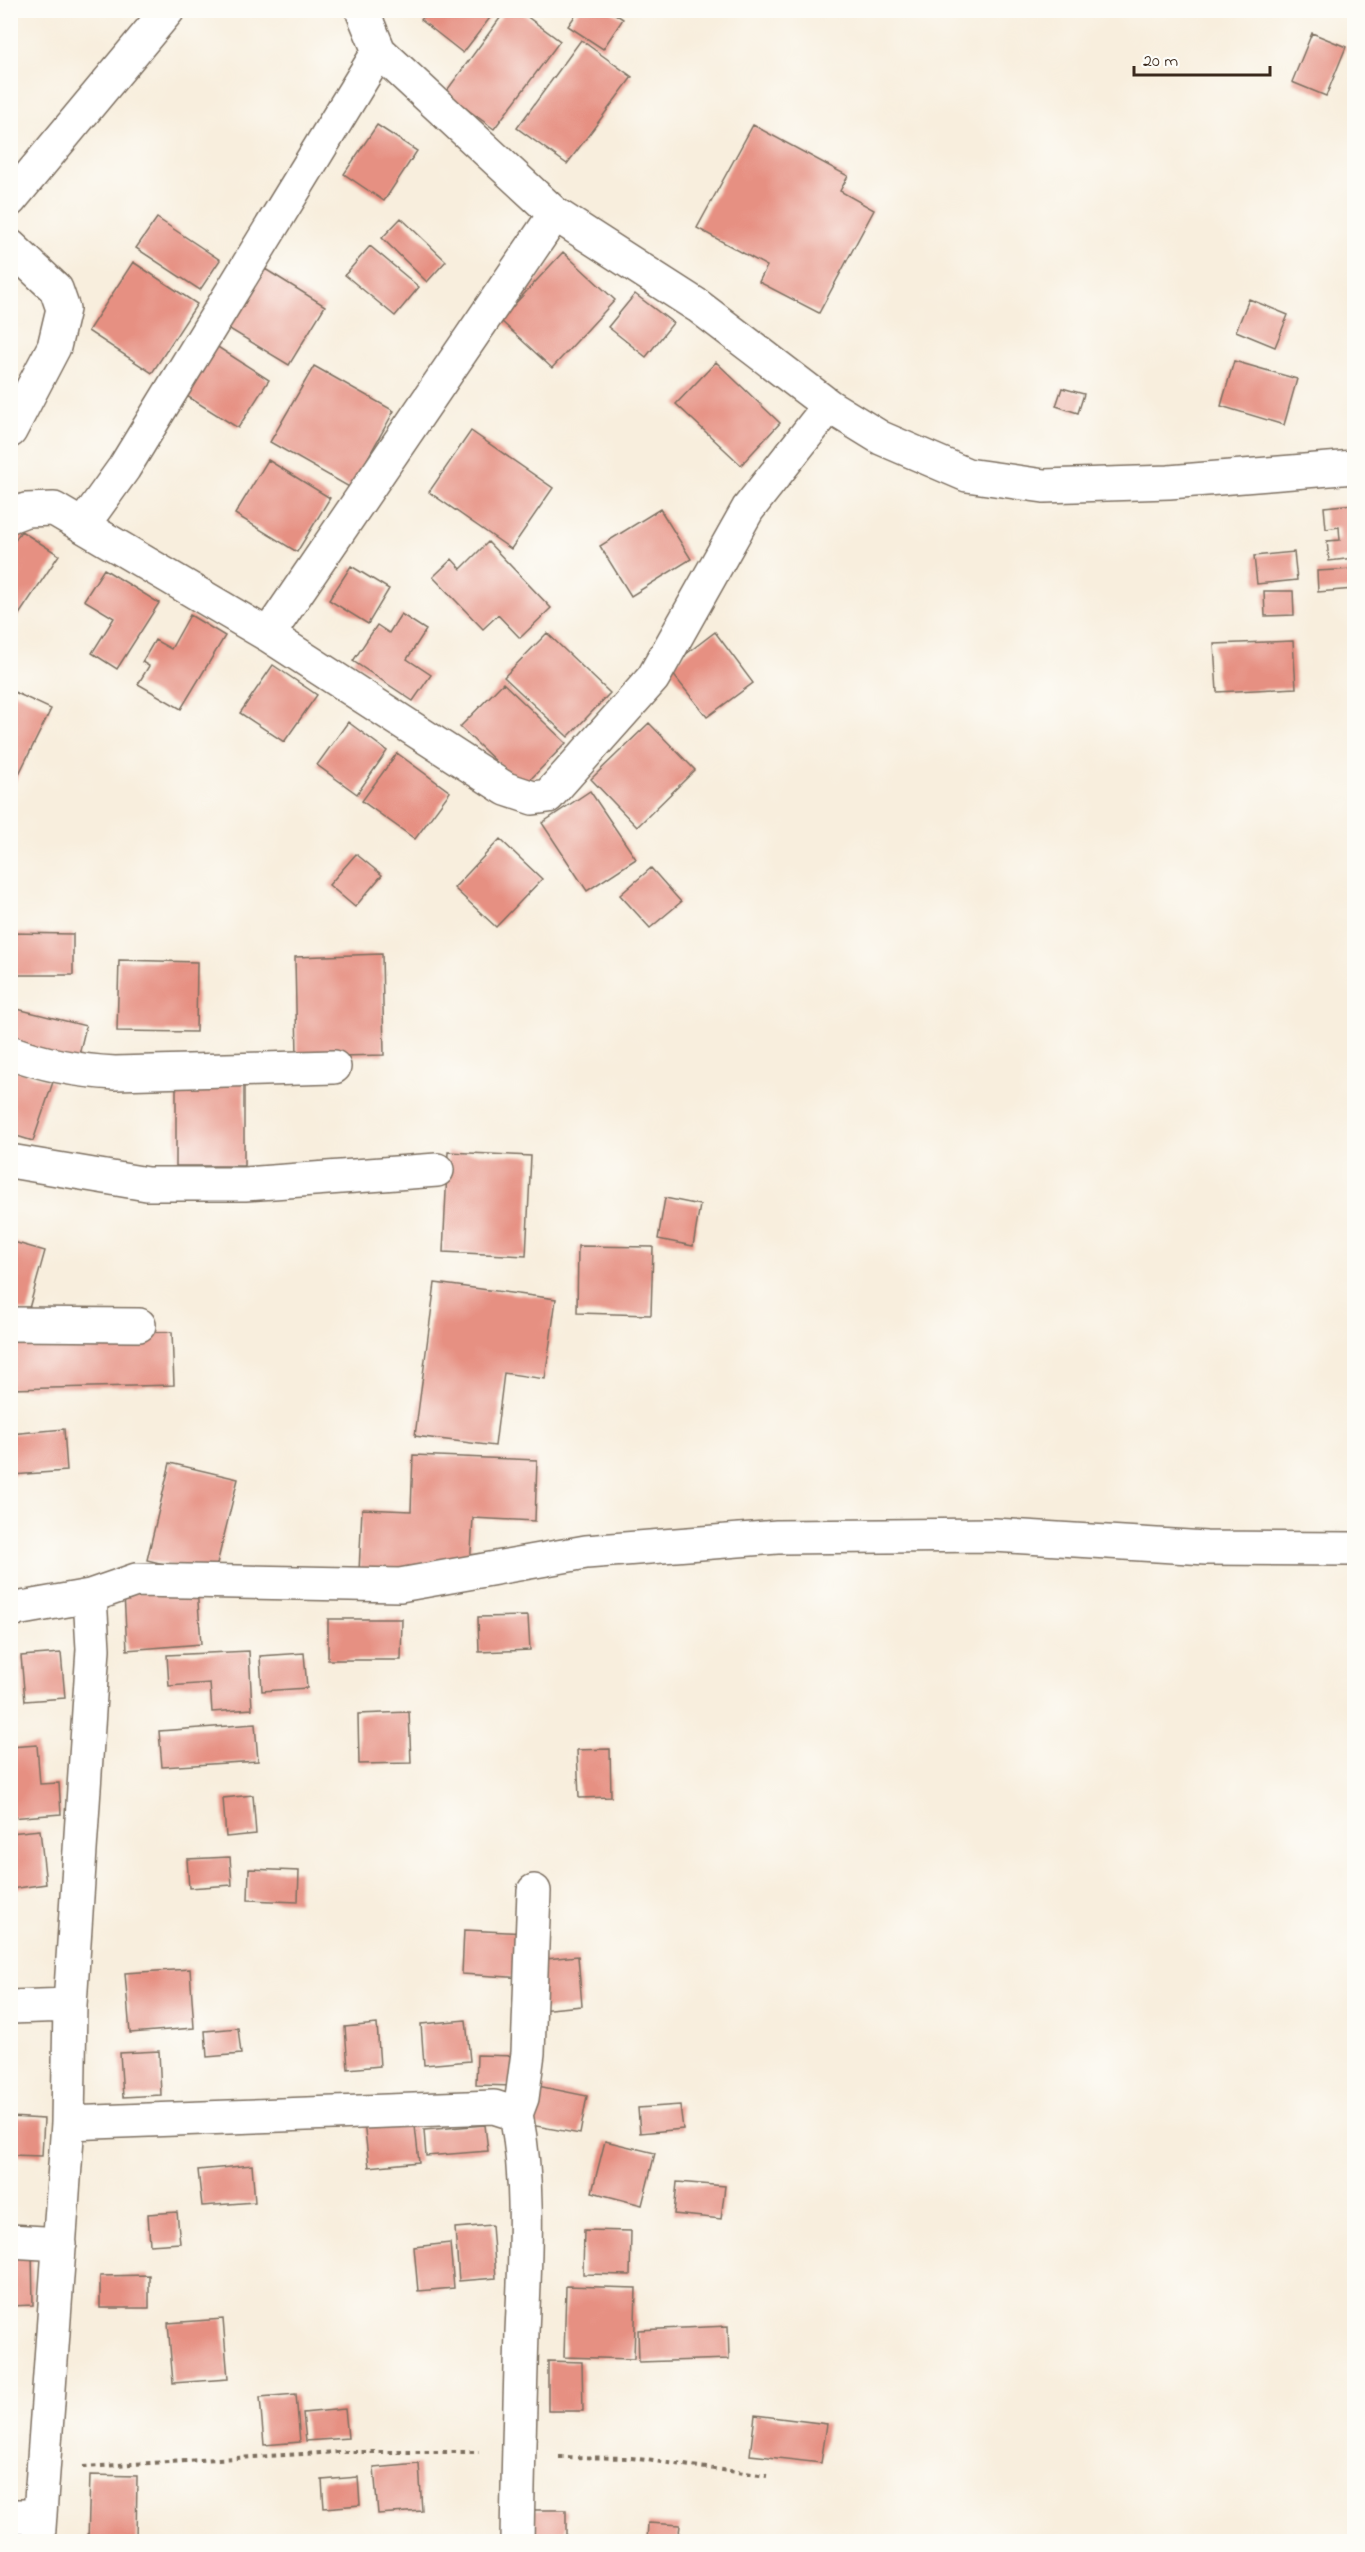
<svg xmlns="http://www.w3.org/2000/svg" width="1365" height="2552" viewBox="0 0 1365 2552" font-family="'Indie Flower',sans-serif">
<rect width="100%" height="100%" fill="#fdfcf7"/>
<filter id="ink" filterUnits="userSpaceOnUse"><feTurbulence type="fractalNoise" baseFrequency=".0167" numOctaves="2"/><feDisplacementMap in="SourceGraphic" scale="12" xChannelSelector="R" yChannelSelector="G"/><feConvolveMatrix kernelMatrix="1 2 1 2 8 2 1 2 1" color-interpolation-filters="sRGB"/></filter>
<filter id="wash" filterUnits="userSpaceOnUse"><feTurbulence type="fractalNoise" baseFrequency=".008" numOctaves="4" result="noise"/><feDisplacementMap in="SourceGraphic" scale="24" xChannelSelector="R" yChannelSelector="G"/><feGaussianBlur stdDeviation="1.35" result="paint"/><feColorMatrix in="noise" values="0 0 0 0 0 0 0 0 0 0 0 0 0 0 0 0 0 1.4 0 .05"/><feComposite in="paint" operator="in"/></filter>
<g filter="url(#wash)">
<rect width="100%" height="100%" fill="#f8eedd"/>
<g id="blocks">
<!-- building -->
<path fill="#e69082" d="M429,10H496L463,53L421,20Z
M506,10H518L560,41L494,129L445,93Z
M579,10H609L623,19L603,49L568,26Z
M1312,33L1346,47L1326,96L1292,82Z
M581,40L632,77L567,164L517,128Z
M377,125L417,151L384,201L344,174Z
M753,125L848,176L840,191L874,210L819,313L759,282L767,266L697,228Z
M157,218L220,260L200,290L136,248Z
M401,218L446,261L427,282L382,238Z
M370,246L419,287L395,316L345,275Z
M563,252L615,300L552,368L500,320Z
M133,262L197,304L152,373L88,331Z
M265,269L325,306L289,365L228,328Z
M635,294L673,323L646,357L608,327Z
M1249,299L1288,315L1275,347L1236,331Z
M213,344L269,380L238,428L182,393Z
M1234,361L1297,379L1284,425L1221,406Z
M716,362L780,423L741,465L676,404Z
M314,366L394,411L351,488L270,442Z
M1062,388L1084,394L1078,413L1056,406Z
M471,431L553,488L511,549L429,492Z
M268,460L330,498L297,552L235,514Z
M1354,504V558L1329,561L1327,541L1340,540L1339,527L1326,529L1324,507Z
M660,509L691,559L631,596L600,546Z
M21,531L59,555L10,628V548Z
M488,542L551,608L520,638L498,615L483,629L433,577L452,559L461,569Z
M1294,552L1297,580L1257,584L1254,556Z
M351,566L389,589L368,624L329,600Z
M104,569L159,603L117,669L92,653L114,618L84,600Z
M1354,569V589L1318,592L1317,571Z
M1264,591H1293L1294,615L1265,616Z
M401,614L426,630L407,659L431,675L413,701L353,661L377,625L389,633Z
M190,615L225,636L181,709L138,684L149,666L142,662L155,640L171,649Z
M715,632L753,683L707,717L668,668Z
M547,633L610,693L568,737L504,677Z
M1293,641L1296,688L1217,692L1214,644Z
M273,665L317,695L284,742L240,713Z
M503,683L566,743L523,787L460,727Z
M10,690L51,709L14,784L10,783Z
M348,722L387,751L357,794L317,765Z
M649,723L695,770L637,827L591,779Z
M397,753L450,792L415,839L362,801Z
M590,791L636,859L587,891L542,823Z
M500,839L542,879L496,927L454,888Z
M356,854L382,875L355,907L329,885Z
M651,868L681,902L650,928L620,895Z
M10,933L73,934V975H10Z
M382,954L384,1055L297,1057L295,957Z
M119,960L197,962L196,1032L117,1031Z
M13,1008L86,1026L77,1063L10,1047V1019Z
M10,1068L53,1082L33,1141L10,1134Z
M176,1082H244V1166H176Z
M448,1152L531,1156L526,1256L443,1252Z
M665,1198L700,1205L693,1246L658,1239Z
M10,1241L45,1251L28,1312L10,1308Z
M578,1246L653,1247L651,1315L577,1313Z
M435,1283L556,1299L545,1379L504,1373L495,1446L415,1436Z
M172,1332L174,1385L10,1389V1336Z
M64,1429L67,1471L12,1475L10,1434Z
M413,1455L537,1460L535,1521L473,1518L470,1567L359,1572L362,1509L411,1511Z
M170,1463L238,1479L214,1576L147,1560Z
M197,1588L201,1644L127,1650L124,1593Z
M528,1616L530,1650L479,1652L478,1617Z
M328,1619H402L401,1660H328Z
M249,1651L252,1709L212,1712L210,1683L169,1686L167,1655Z
M61,1653L65,1698L25,1701L21,1656Z
M304,1653L307,1688L262,1691L260,1656Z
M409,1712L411,1763L359,1764L358,1714Z
M255,1724L258,1761L162,1767L159,1731Z
M37,1745L40,1784L59,1783L61,1814L10,1818V1747Z
M610,1749L611,1797L579,1798L577,1750Z
M253,1795L256,1834L226,1837L223,1798Z
M40,1830L46,1884L11,1889L10,1833Z
M230,1857L232,1885L189,1888L187,1859Z
M249,1869L299,1871L298,1902L248,1900Z
M464,1930L527,1933L524,1978L462,1974Z
M578,1956L582,2006L539,2010L535,1960Z
M190,1969L194,2028L130,2033L125,1973Z
M466,2020L470,2061L424,2065L421,2024Z
M377,2024L380,2066L348,2069L345,2027Z
M238,2028L241,2054L207,2057L205,2031Z
M159,2051L161,2095L123,2097L120,2053Z
M477,2055L518,2056L516,2086L476,2085Z
M533,2085L587,2096L580,2134L525,2124Z
M680,2105L683,2129L640,2133L638,2108Z
M10,2117L44,2119L42,2156L10,2155Z
M414,2117L419,2162L369,2167L364,2122Z
M485,2125L488,2151L426,2156L424,2130Z
M605,2141L655,2153L642,2205L592,2192Z
M252,2165L255,2202L202,2206L198,2170Z
M677,2182L725,2186L721,2219L674,2214Z
M177,2212L180,2243L150,2245L148,2214Z
M492,2225L496,2278L459,2281L455,2228Z
M584,2230L631,2231L630,2275L583,2274Z
M450,2243L454,2288L418,2291L414,2247Z
M32,2252L33,2305L10,2306V2253Z
M149,2275V2308H100V2276Z
M566,2286L636,2288L634,2359L564,2357Z
M223,2319L228,2379L173,2383L168,2323Z
M728,2326L729,2359L639,2362L638,2330Z
M548,2361L582,2362L583,2411H548Z
M296,2394L300,2442L264,2445L260,2397Z
M345,2409L348,2438L306,2441L303,2413Z
M755,2415L827,2424L821,2463L750,2455Z
M419,2464L422,2511L378,2514L374,2468Z
M90,2475L137,2476L136,2542H88Z
M358,2477L360,2505L324,2508L322,2480Z
M534,2510H566V2542H534Z
M648,2523L680,2525L678,2542H647Z
M10,2534H22L21,2542H10Z"/>
</g>
</g>
<g filter="url(#ink)">
<use href="#blocks" fill-opacity="0" stroke="#7d6f61" stroke-width="1.5"/>
<g fill="none" stroke-linecap="round" stroke-linejoin="round">
<defs>
<path id="minor" d="M362,10L379,51L555,214L698,306L829,406L881,438L967,475L1044,486L1169,482L1354,467
M10,200L168,10
M10,246L56,289L63,309L54,347L10,431
M10,516L26,510L54,509L268,635L506,789L533,798L548,796L653,678L748,509L829,406
M83,525L124,468L379,51
M268,635L555,214
M10,1052C45,1065 78,1071 115,1073L334,1067
M10,1161L147,1184H245L437,1170
M10,1324L139,1325
M90,1596L136,1580L400,1585L586,1552L777,1537L994,1535L1206,1548L1354,1549
M10,1610L90,1596L93,1649L70,2005L68,2123L38,2542
M10,2007L70,2005
M516,2114L522,2098L528,2053L534,1891
M68,2123L494,2107L516,2114C530,2186 525,2259 522,2332C520,2402 518,2472 517,2542
M10,2241L60,2244
M10,2516H40"/>
</defs>
<!-- minor casing -->
<use href="#minor" stroke="#7d6f61" stroke-width="36"/>
<!-- path -->
<path stroke="#7d6f61" stroke-width="4" stroke-dasharray="4.5 4.5" stroke-linecap="butt" d="M559,2457L631,2458L767,2476
M83,2467L337,2452H479"/>
<!-- minor -->
<use href="#minor" stroke="#fff" stroke-width="33"/>
</g>
</g>
<!-- margin -->
<rect width="1365" height="2552" fill="none" stroke="#fdfcf7" stroke-width="36"/>
<!-- scale -->
<path d="M1134 66v9h136v-9" fill="none" stroke="#3b2a1e" stroke-width="3"/>
<text x="1143" y="66" font-size="18" fill="#3b2a1e" stroke="#fdfcf7" stroke-width="4.5" paint-order="stroke">20 m</text>
</svg>
